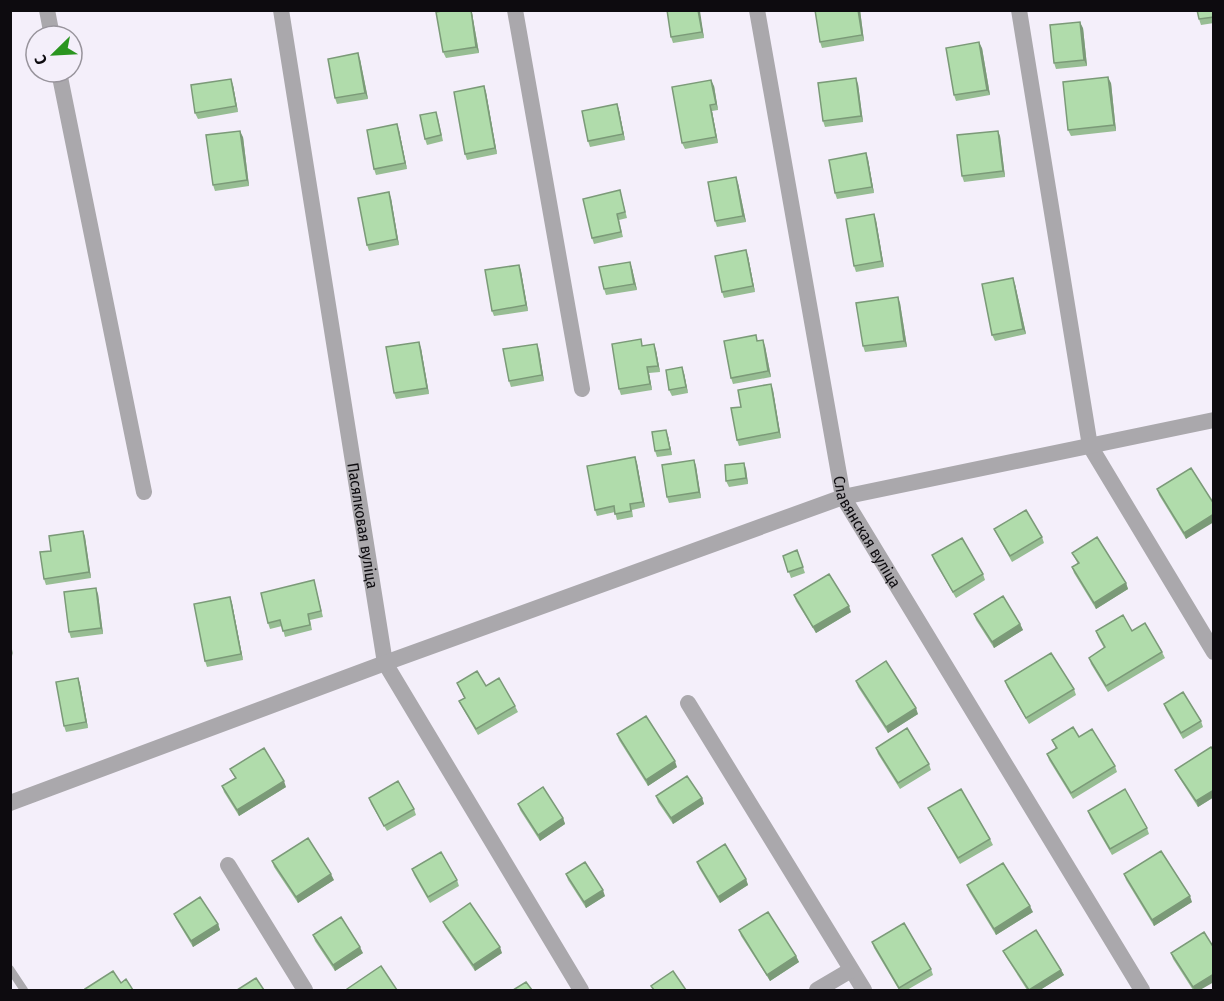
<svg xmlns="http://www.w3.org/2000/svg" width="1224" height="1001" viewBox="0 0 1224 1001" font-family="'Fira Sans Condensed',sans-serif">
<rect width="100%" height="100%" fill="#f4effa"/>
<g fill="none" stroke-linecap="round" stroke-linejoin="round">
<!-- lane -->
<path stroke="#aaa8ac" stroke-width="8" d="M10,969L24,990"/>
<!-- street -->
<g stroke="#aaa8ac" stroke-width="16">
<path d="M47,10L52,36"/>
<path id="s1" d="M281,10L385,663L581,990"/>
<path d="M515,10L582,389"/>
<path id="s2" d="M757,10L843,497L1142,990"/>
<path d="M1019,10L1090,446L1214,652"/>
<path d="M59,72L144,492"/>
<path d="M688,703L864,990"/>
<path d="M10,803L385,663L843,497L1214,420"/>
<path d="M228,865L305,990"/>
<path d="M817,990L851,970"/>
</g>
</g>
<!-- wall -->
<path fill="#97bd93" d="M699,10L704,38L673,43L671,37Z
M860,10L864,41L822,48L820,42Z
M1214,10V23L1201,25L1199,19Z
M472,13L479,53L446,58L443,52Z
M1083,28L1087,66L1056,69L1054,63Z
M982,48L990,95L956,101L954,95Z
M360,59L368,99L337,104L335,98Z
M1111,83L1116,131L1071,136L1068,130Z
M858,84L863,122L825,127L823,121Z
M233,85L238,112L198,119L195,113Z
M484,86L486,92L497,154L467,160L465,154Z
M714,86L718,110L712,111L718,143L685,149L682,143Z
M617,104L619,110L625,140L590,147L588,141Z
M438,118L443,141L427,145L425,139Z
M399,130L407,169L376,175L374,169Z
M1000,136L1005,177L964,182L962,176Z
M243,137L249,186L215,191L213,185Z
M866,153L868,159L874,193L837,199L835,193Z
M738,183L746,222L717,227L715,221Z
M620,190L627,218L619,220L623,237L594,244L592,238Z
M391,198L399,245L369,251L367,245Z
M876,220L884,267L856,272L854,266Z
M748,256L755,292L724,298L722,292Z
M519,265L521,271L528,311L494,316L492,311Z
M632,268L637,290L606,295L604,289Z
M1015,284L1026,334L995,341L992,335Z
M900,303L907,347L865,352L863,346Z
M758,341L765,346L771,377L733,384L731,378Z
M644,346L656,350L660,372L649,373L652,390L621,395L619,389Z
M421,348L429,394L396,399L394,393Z
M539,350L544,381L511,387L509,381Z
M684,373L688,393L672,396L669,390Z
M773,390L781,438L739,446L737,440L741,407Z
M668,436L672,455L657,457L655,451Z
M635,457L637,463L645,507L632,510L633,517L617,520L615,512L597,516L595,510Z
M694,460L696,466L701,498L669,503L667,497Z
M746,469L748,484L729,487L726,481Z
M1157,489L1214,504L1186,539L1159,495Z
M994,529L1042,537L1044,543L1012,562L997,535Z
M83,531L85,537L91,578L46,585L44,579L51,551Z
M797,550L805,573L791,578L783,556Z
M1072,553L1126,583L1128,589L1096,609L1074,573L1072,567L1078,564Z
M932,555L983,574L985,580L956,598L934,561Z
M314,580L323,617L310,620L312,630L285,637L282,626L270,629L268,623Z
M98,594L103,634L71,638L69,632Z
M794,595L851,612L816,633L796,601Z
M230,597L232,603L243,660L207,667L205,661Z
M974,614L1020,624L1023,630L994,648L976,620Z
M1096,631H1132L1162,652L1165,658L1108,692L1091,664L1089,658L1104,648L1098,637Z
M78,678L80,684L88,728L66,732L64,726Z
M856,681L918,714L888,733L858,687Z
M1005,681L1074,689L1076,695L1029,724L1007,687Z
M457,683L486,686L515,706L518,712L478,735L462,707L459,701L464,698Z
M1164,704L1201,721L1203,727L1183,739L1166,710Z
M617,734L677,767L648,786L619,740Z
M1079,737L1115,766L1117,772L1073,799L1049,760L1047,754L1056,749L1052,740Z
M876,748L929,764L931,770L900,789L878,754Z
M1214,751V797L1198,807L1178,776L1175,770Z
M230,769L286,787L239,816L224,792L222,786L235,778Z
M656,796L702,798L704,804L673,824L658,802Z
M369,798L414,809L416,815L387,831L371,804Z
M518,804L563,818L565,824L540,841L520,810Z
M928,808L990,839L993,845L960,864L931,814Z
M1088,811L1147,828L1149,834L1112,855L1090,817Z
M272,861L334,880L298,903L274,867Z
M697,862L746,879L748,885L720,903L699,868Z
M412,869L457,880L459,886L430,903L414,875Z
M566,874L605,896L586,908L568,880Z
M1124,874L1192,902L1154,926L1126,880Z
M967,885L1033,912L996,935L969,891Z
M174,914L218,924L220,930L193,947L176,919Z
M443,922L502,953L475,971L445,927Z
M739,930L796,956L799,962L770,981L741,936Z
M313,935L363,953L335,971L315,941Z
M872,942L931,969L933,975L907,990H899L874,948Z
M1003,951L1061,970L1064,975L1040,990H1027L1006,957Z
M1171,953L1200,990H1193L1173,959Z"/>
<!-- shaded-wall -->
<path fill="#7b9a78" d="M471,10L472,13L479,53L476,47Z
M698,10L700,11L704,38L702,32Z
M858,10H860L864,41L862,35Z
M1080,22L1083,28L1087,66L1084,60Z
M979,42L982,48L990,95L987,90Z
M358,53L360,59L368,99L365,93Z
M1108,77L1111,83L1116,131L1114,125Z
M856,78L858,84L863,122L861,116Z
M231,79L233,85L238,112L236,106Z
M711,80L714,86L718,110L716,104Z
M484,86L486,92L497,154L495,148Z
M617,104L619,110L625,140L623,134Z
M710,105L712,111L718,143L716,137Z
M397,124L399,130L407,169L405,163Z
M240,131L243,137L249,186L247,180Z
M998,131L1000,136L1005,177L1003,171Z
M866,153L868,159L874,193L872,187Z
M736,177L738,183L746,222L743,216Z
M389,192L391,198L399,245L397,239Z
M874,214L876,220L884,267L882,261Z
M746,250L748,256L755,292L753,286Z
M630,262L632,268L637,290L634,284Z
M519,265L521,271L528,311L526,305Z
M1013,278L1015,284L1026,334L1023,329Z
M898,297L900,303L907,347L904,341Z
M763,340L765,346L771,377L768,371Z
M419,342L421,348L429,394L427,388Z
M537,344L539,350L544,381L542,375Z
M654,344L656,350L660,372L658,366Z
M647,367L649,373L652,390L650,384Z
M682,367L684,373L688,393L686,387Z
M771,384L773,390L781,438L779,432Z
M666,430L668,436L672,455L670,449Z
M635,457L637,463L645,507L643,502Z
M694,460L696,466L701,498L699,492Z
M744,463L746,469L748,484L746,478Z
M1214,514V522L1186,539L1184,533Z
M83,531L85,537L91,578L89,572Z
M1126,583L1128,589L1096,609L1094,603Z
M96,588L98,594L103,634L101,628Z
M230,597L232,603L243,660L241,654Z
M849,606L851,612L816,633L813,627Z
M1020,624L1023,630L994,648L992,642Z
M10,636L13,656L11,650Z
M78,678L80,684L88,728L86,722Z
M916,708L918,714L888,733L886,727Z
M675,761L677,767L648,786L646,780Z
M284,781L286,787L239,816L237,810Z
M1214,790V797L1198,807L1196,801Z
M702,798L704,804L673,824L671,818Z
M563,818L565,824L540,841L538,835Z
M331,874L334,880L298,903L296,897Z
M746,879L748,885L720,903L718,897Z
M603,890L605,896L586,908L584,902Z
M1190,896L1192,902L1154,926L1152,920Z
M1030,906L1033,912L996,935L994,929Z
M218,924L220,930L193,947L191,941Z
M360,947L363,953L335,971L333,965Z
M500,947L502,953L475,971L473,965Z
M796,956L799,962L770,981L767,975Z
M1061,970L1064,975L1040,990H1029Z
M1214,974V982L1200,990H1194L1193,987Z"/>
<!-- building -->
<path fill="#b0dcab" stroke="#7b9a78" stroke-width="1.5" d="M447,10H471L476,47L443,52L436,12Z
M667,10H698L702,32L671,37Z
M815,10H858L862,35L820,42Z
M1197,10H1214V17L1199,19Z
M1080,22L1084,60L1054,63L1050,25Z
M979,42L987,90L954,95L946,48Z
M358,53L365,93L335,98L328,59Z
M1108,77L1114,125L1068,130L1063,82Z
M856,78L861,116L823,121L818,83Z
M231,79L236,106L195,113L191,85Z
M711,80L716,104L710,105L716,137L682,143L672,87Z
M484,86L495,148L465,154L454,92Z
M617,104L623,134L588,141L582,111Z
M436,112L441,135L425,139L420,115Z
M397,124L405,163L374,169L367,130Z
M240,131L247,180L213,185L206,135Z
M998,131L1003,171L962,176L957,135Z
M866,153L872,187L835,193L829,160Z
M736,177L743,216L715,221L708,182Z
M620,190L625,212L617,214L621,232L592,238L583,199Z
M389,192L397,239L367,245L358,198Z
M874,214L882,261L854,266L846,219Z
M746,250L753,286L722,292L715,256Z
M630,262L634,284L604,289L599,267Z
M519,265L526,305L492,311L485,270Z
M1013,278L1023,329L992,335L982,284Z
M898,297L904,341L863,346L856,303Z
M756,335L757,341L763,340L768,371L731,378L724,341Z
M641,339L642,346L654,344L658,366L647,367L650,384L619,389L612,344Z
M419,342L427,388L394,393L386,347Z
M537,344L542,375L509,381L503,349Z
M682,367L686,387L669,390L666,370Z
M771,384L779,432L737,440L731,408L741,407L738,390Z
M666,430L670,449L655,451L652,432Z
M635,457L643,502L630,504L631,511L615,514L614,506L595,510L587,466Z
M694,460L699,492L667,497L662,465Z
M744,463L746,478L726,481L725,465Z
M1191,468L1214,504V514L1184,533L1157,489Z
M1026,510L1042,537L1010,556L994,529Z
M83,531L89,572L44,579L40,552L51,551L49,536Z
M1097,537L1126,583L1094,603L1072,567L1079,563L1072,553Z
M962,538L983,574L953,592L932,555Z
M797,550L803,567L788,572L783,556Z
M829,574L849,606L813,627L794,595Z
M314,580L321,611L308,614L310,625L283,631L280,620L268,623L261,593Z
M96,588L101,628L69,632L64,592Z
M1003,596L1020,624L992,642L974,614Z
M230,597L241,654L205,661L194,604Z
M1123,615L1132,631L1145,623L1162,652L1106,686L1089,658L1105,647L1096,631Z
M1051,653L1074,689L1026,718L1005,681Z
M886,661L916,708L886,727L856,681Z
M477,671L486,686L499,678L515,706L476,729L459,701L465,698L457,683Z
M78,678L86,722L64,726L56,682Z
M1183,692L1201,721L1181,733L1164,704Z
M646,716L675,761L646,780L617,734Z
M1073,727L1079,737L1092,729L1115,766L1071,793L1047,754L1057,748L1052,740Z
M907,728L929,764L898,783L876,748Z
M1211,747L1214,751V790L1196,801L1175,770Z
M264,748L284,781L237,810L222,786L236,778L230,769Z
M687,776L702,798L671,818L656,796Z
M398,781L414,809L384,826L369,798Z
M543,787L563,818L538,835L518,804Z
M961,789L990,839L958,858L928,808Z
M1125,789L1147,828L1110,849L1088,811Z
M308,838L331,874L296,897L272,861Z
M725,844L746,879L718,897L697,862Z
M1161,851L1190,896L1152,920L1124,874Z
M441,852L457,880L428,897L412,869Z
M585,862L603,890L584,902L566,874Z
M1003,863L1030,906L994,929L967,885Z
M200,897L218,924L191,941L174,914Z
M470,903L500,947L473,965L443,922Z
M768,912L796,956L767,975L739,930Z
M341,917L360,947L333,965L313,935Z
M904,923L931,969L899,988L872,942Z
M1036,930L1061,970L1029,990L1003,951Z
M1204,932L1214,948V974L1193,987L1171,953Z
M381,966L397,990H348L347,989Z
M113,971L121,983L126,979L133,990H86L85,989Z
M673,971L686,990H654L651,986Z
M256,978L264,990H237Z
M526,982L532,990H513Z"/>
<g text-anchor="middle" dominant-baseline="central" stroke-width="6" stroke-linejoin="round" paint-order="stroke">
<!-- street labels -->
<g font-size="16" fill="#0d0b0f" stroke="#f4effa">
<text stroke="none"><textPath href="#s1" startOffset="522">Пасялковая вуліца</textPath></text>
<text stroke="none"><textPath href="#s2" startOffset="536">Славянская вуліца</textPath></text>
</g>
</g>
<!-- border -->
<rect width="1224" height="1001" fill="none" stroke="#0d0b0f" stroke-width="24"/>
<!-- north arrow -->
<g transform="translate(54 54) rotate(246)"><circle r="28" fill="#f4effa" stroke="#98949c" stroke-width="1.5"/>
<path d="M0-4.5L10 22L0 15L-10 22Z" fill="#2a951f"/>
<text y="-9" font-size="16" font-weight="bold" text-anchor="middle" fill="#0d0b0f">С</text>
</g>
</svg>
